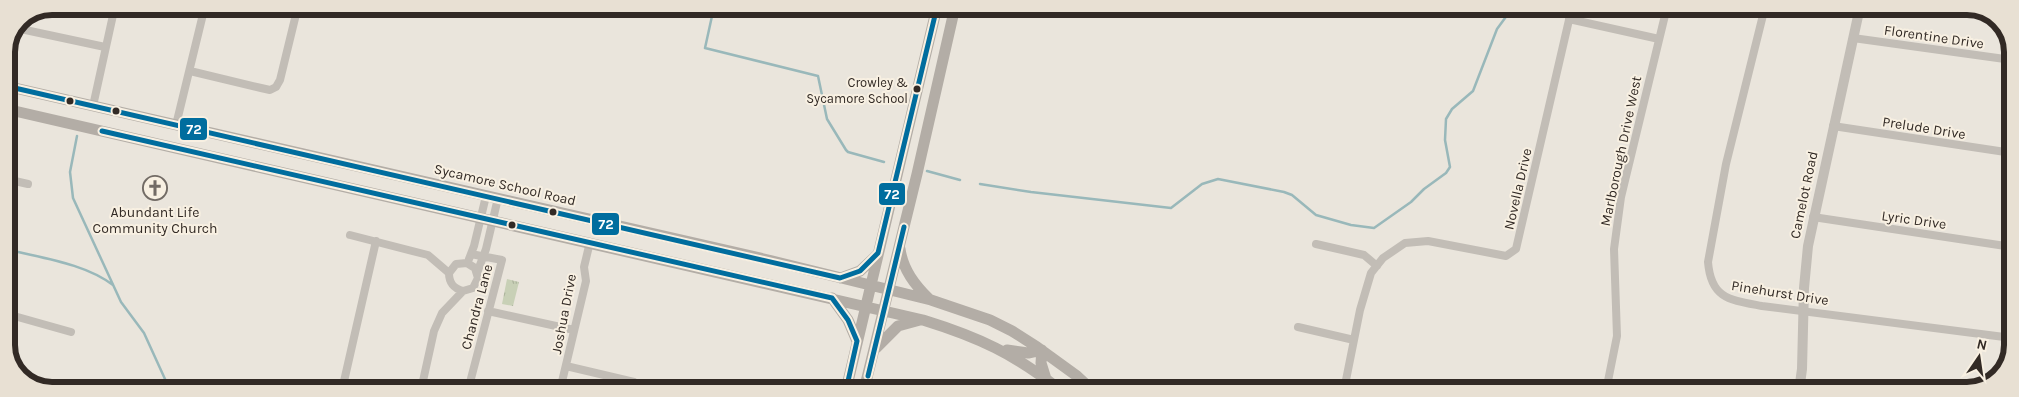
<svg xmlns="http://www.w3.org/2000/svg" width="2019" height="397" viewBox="0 0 2019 397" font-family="Karla,sans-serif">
<defs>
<pattern id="park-tufts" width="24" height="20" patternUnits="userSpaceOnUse" patternTransform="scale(1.25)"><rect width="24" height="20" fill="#c8d0b6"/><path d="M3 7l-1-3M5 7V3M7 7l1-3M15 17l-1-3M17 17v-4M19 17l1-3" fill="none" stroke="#acb39c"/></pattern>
</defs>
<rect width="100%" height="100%" fill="#eae5dc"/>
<!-- park -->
<path fill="url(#park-tufts)" d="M507,279L519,282L513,306L502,304Z"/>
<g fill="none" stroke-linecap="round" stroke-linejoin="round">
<!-- stream -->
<path stroke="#99b8ba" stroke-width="2.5" d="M714,7L705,48L818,76L827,119L846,150L848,152L884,162
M77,136L70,172L73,198L121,302L144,333L170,390
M927,171L960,180
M980,184L1031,192L1171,208L1202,184L1218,179L1284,192L1292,195L1316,215L1351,225L1374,228L1411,202L1424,189L1446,173L1450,167L1445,140L1446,119L1452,109L1473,91L1497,29L1508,14L1511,7
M6,249C41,258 84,263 113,285"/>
<!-- minor -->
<path stroke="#c2bdb6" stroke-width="8" d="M1765,7L1726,164L1708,262C1711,299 1730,300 1762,306L2012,338
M1569,19L1659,39
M16,28L105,47
M22,29L25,17
M1853,38L2012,60
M190,71L261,88L270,90L276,87L280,80L298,6
M93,106L115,6
M176,125L205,6
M1833,126L2012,153
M6,179L28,184
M1813,217L2012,247
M350,235L428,255L449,273C449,283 453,288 463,291
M1316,244L1364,255L1377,266
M469,259L474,246L486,196
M477,273L486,249L498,198
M488,311L574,330
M7,314L71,332
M1298,327L1354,340
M566,366L634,382L643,390
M342,390L376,241
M421,390L434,331L442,313L463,291L473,288L478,278L475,268L467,263L456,264L449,273
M468,390L502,260L471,254
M560,390L586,281L584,267L590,242
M1344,390L1360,310L1371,273L1383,258L1405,243L1428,241L1506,256L1516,249L1572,7
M1606,391L1617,336L1614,249L1621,197L1667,7"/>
<!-- tertiary -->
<path stroke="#c2bdb6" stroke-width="10" d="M1799,391L1802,369L1804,288L1808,246L1860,7"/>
<!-- secondary -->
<path stroke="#b3ada6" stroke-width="11" d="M6,86L764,259L931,300L990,320L1012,331L1037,347L1077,376L1092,390
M6,109L923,320C978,337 1015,354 1060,390
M900,249C903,270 915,285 929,299
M841,278L860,271L877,255
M832,298L848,320L857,341
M876,348L898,326L920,320
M1007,350L1028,353L1042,350L1041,363L1046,379
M846,390L937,7
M864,390L917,174L955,7
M1293,390H1349"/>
<defs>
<path id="bus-1" d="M6,86L840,278L860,271L878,253L937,7
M102,131L832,298L848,320L857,341L846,390
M868,376L904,227"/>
</defs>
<!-- bus-1 casing -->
<use href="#bus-1" stroke="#f8f0e2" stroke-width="9"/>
<!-- bus-1 -->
<use href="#bus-1" stroke="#006d9e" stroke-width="5"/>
</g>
<!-- icons -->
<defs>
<symbol id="church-ring" viewBox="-11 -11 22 22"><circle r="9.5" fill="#f8f0e2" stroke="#726b65" stroke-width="1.5"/><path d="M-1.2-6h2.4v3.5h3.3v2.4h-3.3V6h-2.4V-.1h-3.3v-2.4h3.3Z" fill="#726b65"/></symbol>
</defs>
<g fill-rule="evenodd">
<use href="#church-ring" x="141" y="174" width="28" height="28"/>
</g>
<!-- markers -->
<g fill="#322a25" stroke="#f8f0e2" stroke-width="2">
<circle cx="917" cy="89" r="4.5"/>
<circle cx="70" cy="101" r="4.5"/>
<circle cx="116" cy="111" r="4.5"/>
<circle cx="553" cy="212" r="4.5"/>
<circle cx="512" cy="225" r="4.5"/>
</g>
<g text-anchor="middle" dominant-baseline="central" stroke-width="4" stroke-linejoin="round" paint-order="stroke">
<!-- bus labels -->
<g font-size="13" fill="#322a25" stroke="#f8f0e2" text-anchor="end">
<text x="908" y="82">Crowley &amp;<tspan x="908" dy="16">Sycamore School</tspan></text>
</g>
<!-- street labels -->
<g font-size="14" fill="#322a25" stroke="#f8f0e2">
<text transform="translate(1934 37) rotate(8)">Florentine Drive</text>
<text transform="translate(1924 128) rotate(9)">Prelude Drive</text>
<text transform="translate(1621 151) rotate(-78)">Marlborough Drive West</text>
<text transform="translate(505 185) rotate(13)">Sycamore School Road</text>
<text transform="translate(1518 189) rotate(-77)">Novella Drive</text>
<text transform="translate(1804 195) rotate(-78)">Camelot Road</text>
<text transform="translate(1914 220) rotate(8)">Lyric Drive</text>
<text transform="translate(1780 293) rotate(9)">Pinehurst Drive</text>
<text transform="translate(477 307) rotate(-75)">Chandra Lane</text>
<text transform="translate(564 314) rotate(-79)">Joshua Drive</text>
</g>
<!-- poi labels -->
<g font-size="14" fill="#322a25" stroke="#f8f0e2">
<text x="155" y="212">Abundant Life<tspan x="155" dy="16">Community Church</tspan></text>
</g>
</g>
<!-- crop -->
<path d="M0 0H2019V397H0ZM52 15H1967A37 37 0 0 1 2004 52V345A37 37 0 0 1 1967 382H52A37 37 0 0 1 15 345V52A37 37 0 0 1 52 15Z" fill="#e8e0d3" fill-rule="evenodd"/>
<path fill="none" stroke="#322a25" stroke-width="6" d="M52 15H1967A37 37 0 0 1 2004 52V345A37 37 0 0 1 1967 382H52A37 37 0 0 1 15 345V52A37 37 0 0 1 52 15Z"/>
<g stroke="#f8f0e2" stroke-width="2">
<rect x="179" y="117" width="29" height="24" rx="5" fill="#006d9e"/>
<rect x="878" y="182" width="28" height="24" rx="5" fill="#006d9e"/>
<rect x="591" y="212" width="29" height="24" rx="5" fill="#006d9e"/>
</g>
<g font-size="14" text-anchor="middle" font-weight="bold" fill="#fff">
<text x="194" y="134">72</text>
<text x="892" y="199">72</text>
<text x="606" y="229">72</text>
</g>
<!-- north arrow -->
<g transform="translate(1979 357) rotate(13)" stroke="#f8f0e2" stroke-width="4" paint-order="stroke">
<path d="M0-4L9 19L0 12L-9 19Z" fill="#322a25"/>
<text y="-8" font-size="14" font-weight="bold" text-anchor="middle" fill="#322a25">N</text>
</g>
</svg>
